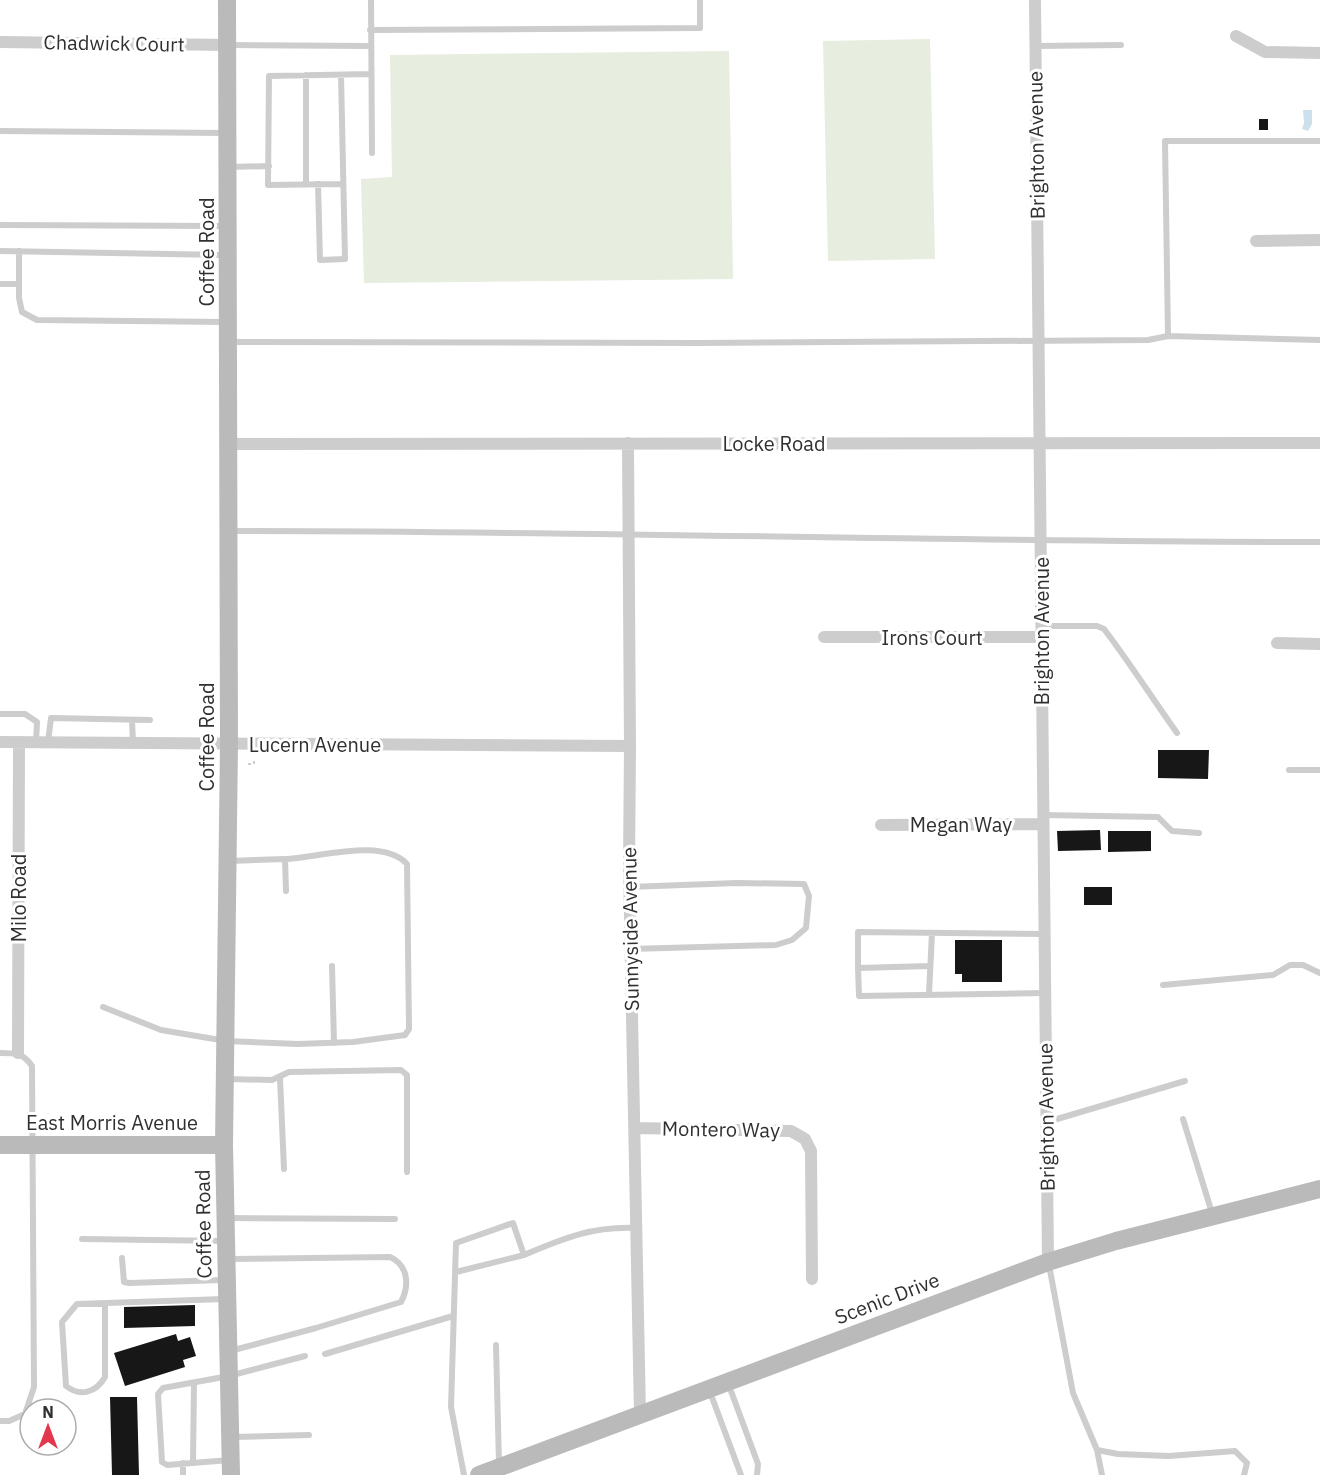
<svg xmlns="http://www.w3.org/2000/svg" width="1320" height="1475" viewBox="0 0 1320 1475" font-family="'IBM Plex Sans',sans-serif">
<rect width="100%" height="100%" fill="#fff"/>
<!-- green -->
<path fill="#e7eddf" d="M930,39L935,259L828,261L823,41Z
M729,51L733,279L364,283L361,179L392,177L390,55Z"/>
<!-- water -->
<path fill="#cce1ec" d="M1303,110H1312V124L1308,131L1302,129L1304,123Z"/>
<!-- building -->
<path fill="#171717" d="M1259,119H1268V130H1259Z
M1158,750H1209L1208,779L1158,778Z
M1100,830L1101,850L1058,851L1057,831Z
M1108,831H1151V851L1108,852Z
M1084,887H1112V905H1084Z
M955,940H1002V982H962V974H955Z
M195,1305V1326L124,1328V1307Z
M176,1334L178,1341L190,1337L196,1356L183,1360L185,1367L125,1386L114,1353Z
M110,1397H137L139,1475H112Z"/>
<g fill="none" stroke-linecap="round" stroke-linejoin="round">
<!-- path -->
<path stroke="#cdcdcd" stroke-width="2" stroke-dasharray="3 3" stroke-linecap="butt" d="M248,764H254V759"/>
<!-- lane -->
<path stroke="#cdcdcd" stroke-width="6" d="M371,0L372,153
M370,30L700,28V0
M229,45L370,46
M1036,46L1121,45
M0,131L224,133
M1320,141H1165L1168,336L1320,340
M230,167L269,166
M318,184L320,260L345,259L341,75
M343,184L268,185L269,76L370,74
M306,185V75
M0,225L225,226
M0,251L224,255
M19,251V298L22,312L37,320L225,322
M0,284H19
M229,342L699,343L1148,340L1168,336
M232,531C595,531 957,542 1320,542
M1041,626H1097L1104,629C1130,663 1152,698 1177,733
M0,714H25L37,722L36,742
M132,720L133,743
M48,742L51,718L150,720
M1289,770H1320
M1043,815L1158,817L1172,831L1199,833
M229,861L285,859L286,891
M629,887L737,883L804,884L809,896L806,928L792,940L776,945L630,949
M332,966L334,1043
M930,966L858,968V932L1044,934
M858,968L859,996L1045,993
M1163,985L1273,975L1290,965H1303L1320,973
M929,994L932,933
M103,1007L161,1030L226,1041L298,1044L353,1042L405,1035L409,1029L407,864C382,837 318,858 285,859
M0,1053C16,1053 23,1053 32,1066L34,1387L25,1414L9,1421H0
M280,1078L284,1169
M228,1079L272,1080L289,1072L401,1070L407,1075V1172
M1183,1119L1212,1213
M1047,1122L1185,1081
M226,1218L395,1219
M82,1239L225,1241
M524,1255C564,1238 593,1226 637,1228
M122,1258L124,1282L129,1283L223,1280
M227,1259L390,1257C408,1265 410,1285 401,1302L316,1328L230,1351
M1049,1265L1073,1393L1097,1450L1102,1475
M456,1272L524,1255L513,1223L456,1243L451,1407L464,1475
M105,1303V1377C96,1393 80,1397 66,1386L62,1322L77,1304L224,1299
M496,1345L499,1464
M325,1354L453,1316
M728,1383L758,1464L757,1475
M710,1392L741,1475
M233,1437L309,1435
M1097,1450L1118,1454L1169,1456L1235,1451L1247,1463L1244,1475
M230,1460L167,1465L162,1462L158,1394L163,1388L229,1376L305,1356
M193,1462L194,1383
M183,1463V1475"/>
<!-- street -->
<path stroke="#cdcdcd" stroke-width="12" d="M1035,0L1048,1262
M1236,36L1265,52L1320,53
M0,42L228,45
M1256,241L1320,240
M628,443L630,746L629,868L640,1414
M229,444L1320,443
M824,637H1041
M1277,643L1320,644
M0,742L630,746
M881,825L1042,824
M18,1053L19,742
M635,1128L791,1131L805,1139L811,1151L812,1279"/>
<!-- secondary -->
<path stroke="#bababa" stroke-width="18" d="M227,0L229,744L224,1145L231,1475
M0,1145H224
M479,1475L1048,1262L1116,1241L1320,1189"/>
</g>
<g text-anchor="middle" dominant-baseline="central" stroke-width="6" stroke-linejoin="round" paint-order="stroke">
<!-- street labels -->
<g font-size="20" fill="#303030" stroke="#fff">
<text transform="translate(114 43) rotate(1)">Chadwick Court</text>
<text transform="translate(1036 145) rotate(-91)">Brighton Avenue</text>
<text transform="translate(206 252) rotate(-90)">Coffee Road</text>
<text x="774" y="443">Locke Road</text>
<text transform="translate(1041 631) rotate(-90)">Brighton Avenue</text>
<text x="932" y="637">Irons Court</text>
<text transform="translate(206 737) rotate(-90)">Coffee Road</text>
<text x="315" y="744">Lucern Avenue</text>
<text x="961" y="824">Megan Way</text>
<text transform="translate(18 898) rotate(-90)">Milo Road</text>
<text transform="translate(630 929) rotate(-91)">Sunnyside Avenue</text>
<text transform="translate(1046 1117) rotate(-91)">Brighton Avenue</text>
<text x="112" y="1122">East Morris Avenue</text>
<text transform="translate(721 1129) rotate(1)">Montero Way</text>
<text transform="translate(203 1224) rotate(-91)">Coffee Road</text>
<text transform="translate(887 1298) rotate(-21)">Scenic Drive</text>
</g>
</g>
<!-- north arrow -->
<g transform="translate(48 1427)"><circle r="28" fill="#ffffff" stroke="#acacac" stroke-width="1.5"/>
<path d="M0-4.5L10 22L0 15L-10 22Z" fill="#e2374d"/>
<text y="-9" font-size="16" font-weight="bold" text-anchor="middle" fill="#303030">N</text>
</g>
</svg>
